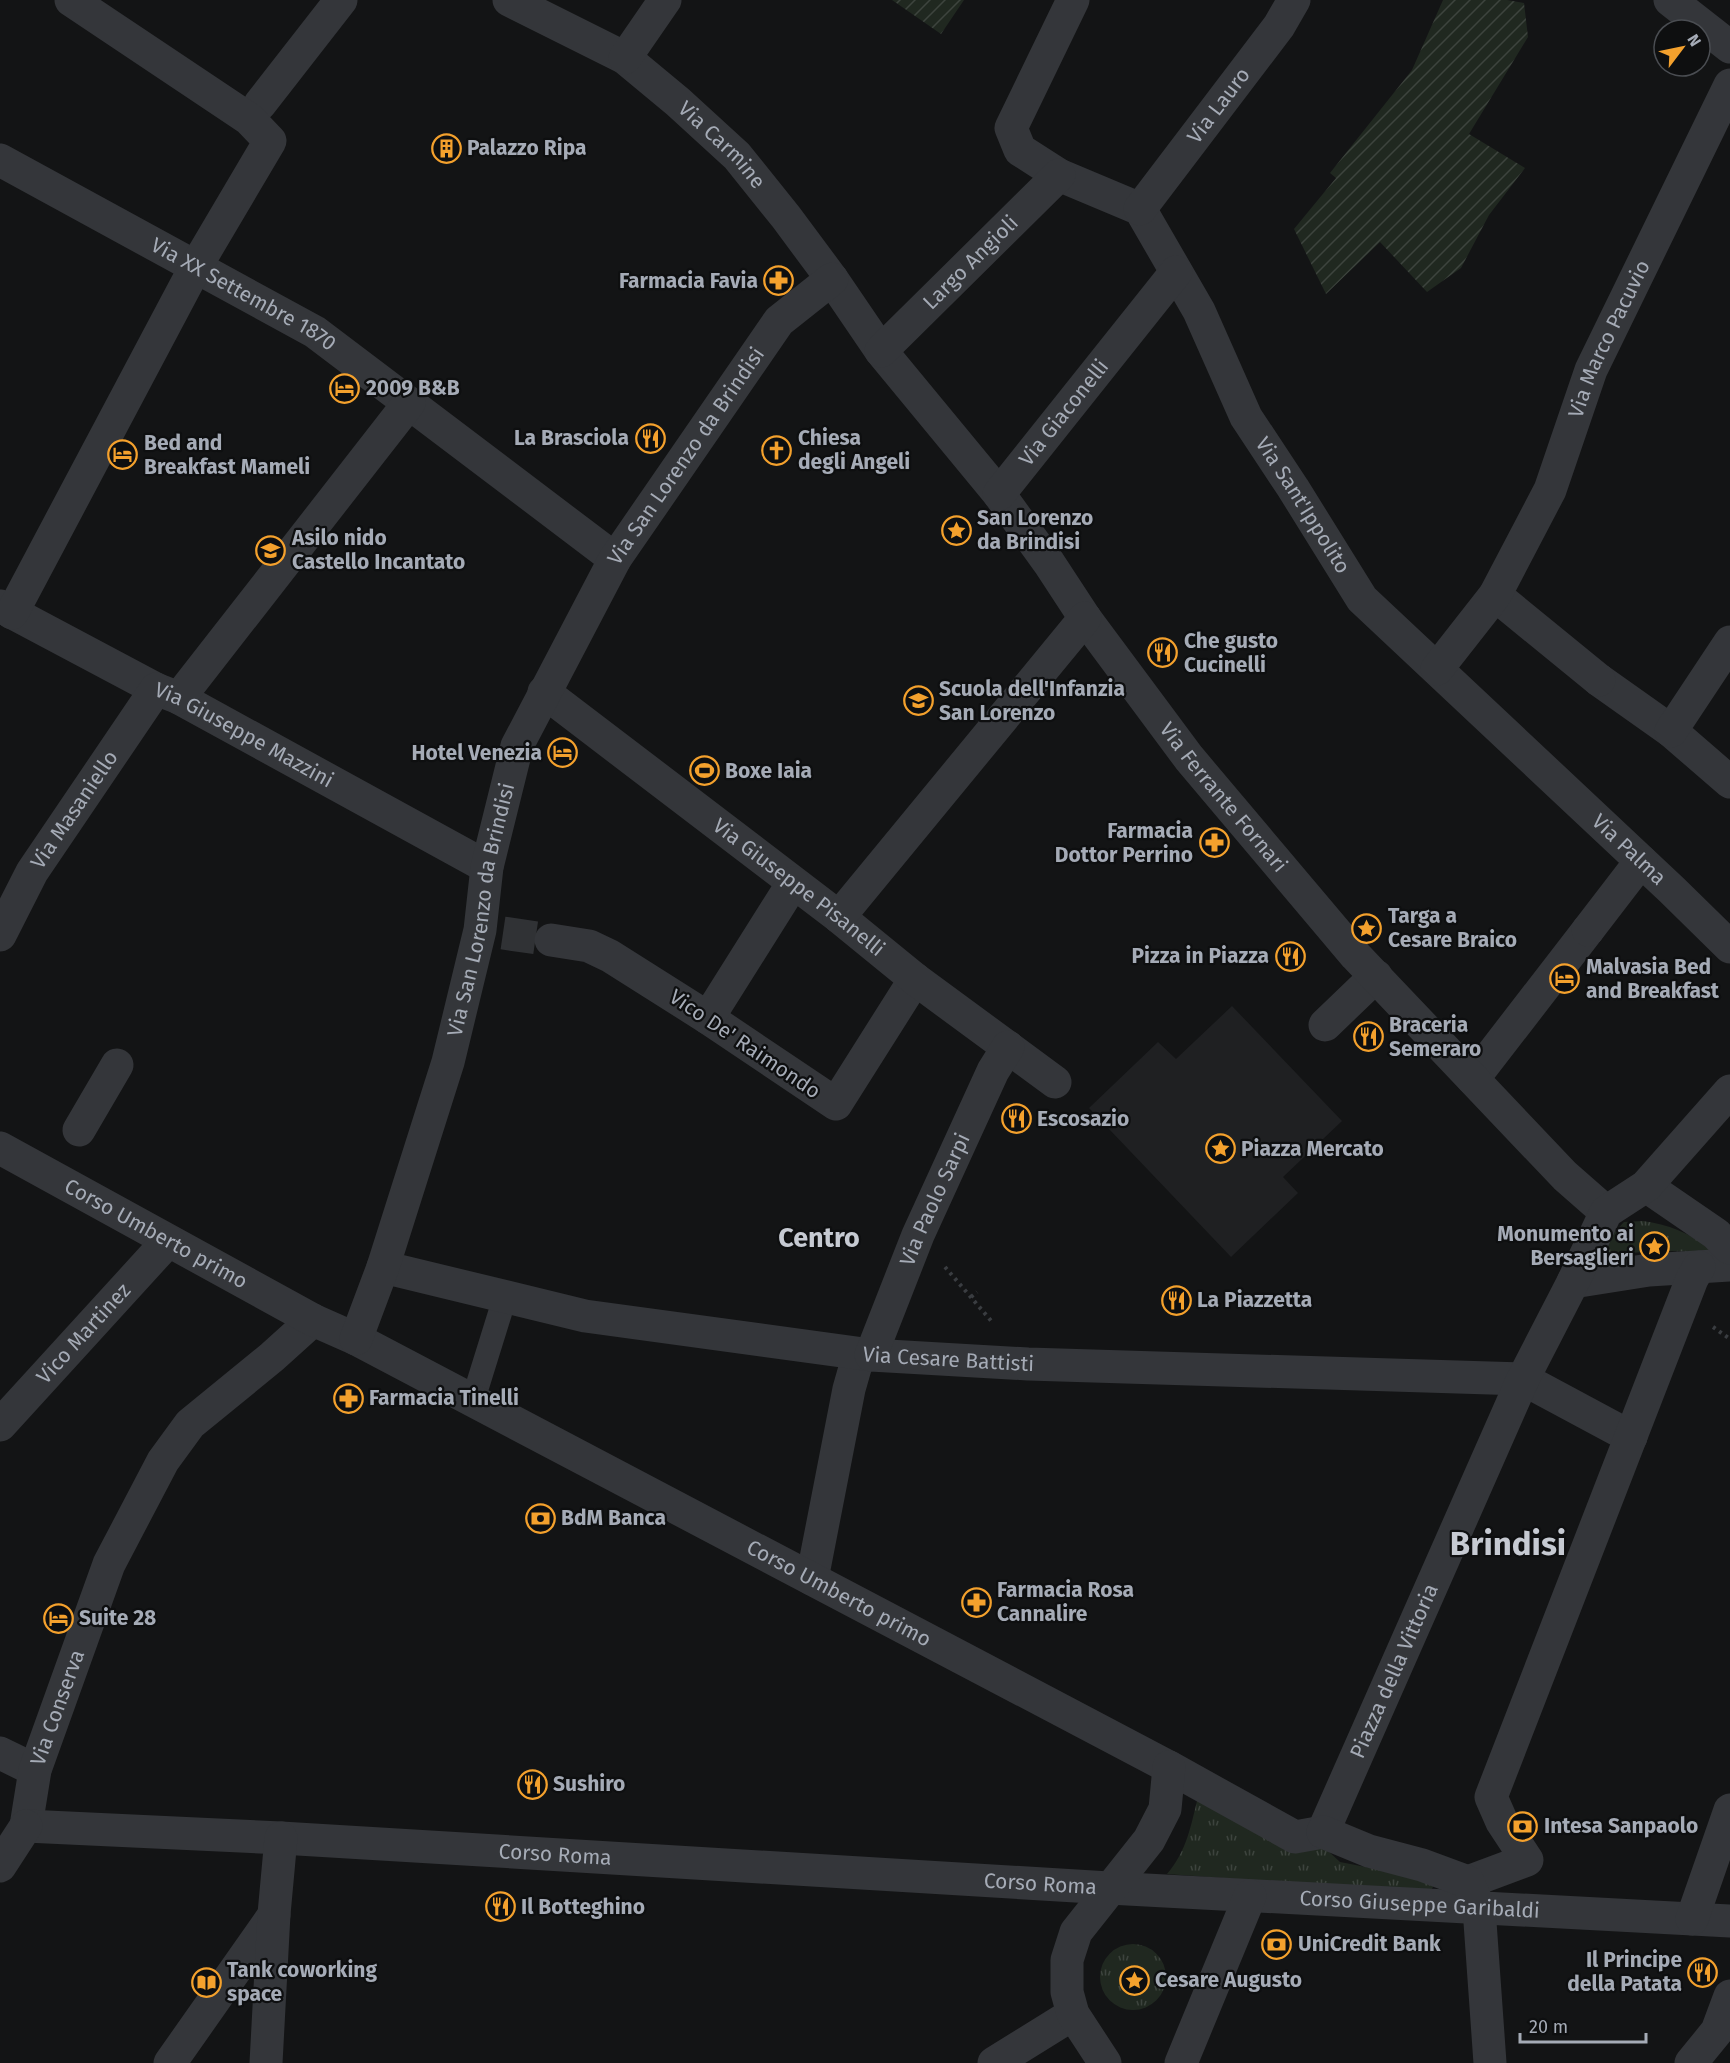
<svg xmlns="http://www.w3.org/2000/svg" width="1730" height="2063" viewBox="0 0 1730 2063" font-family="'Fira Sans',sans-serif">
<defs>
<pattern id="grass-tufts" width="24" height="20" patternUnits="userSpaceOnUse" patternTransform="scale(1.5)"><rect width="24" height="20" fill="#202820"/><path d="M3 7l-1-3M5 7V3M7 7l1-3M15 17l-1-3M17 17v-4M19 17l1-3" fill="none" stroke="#3d443e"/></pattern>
<pattern id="garden-furrows" width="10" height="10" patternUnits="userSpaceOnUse" patternTransform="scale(1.5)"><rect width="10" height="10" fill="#202820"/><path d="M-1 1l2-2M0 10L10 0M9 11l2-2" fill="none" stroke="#3d443e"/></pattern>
</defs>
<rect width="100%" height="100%" fill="#131415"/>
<!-- built -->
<path fill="#1f2022" d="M1232,1006L1342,1121L1283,1177L1298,1193L1231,1257L1089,1108L1158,1042L1176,1059Z"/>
<!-- grass -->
<path fill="url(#grass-tufts)" d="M1643,1221C1667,1224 1691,1233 1709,1249L1705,1254C1669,1248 1636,1252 1601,1257L1610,1237L1624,1222Z
M1198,1797L1312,1847L1327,1850L1340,1862L1432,1880L1433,1887L1429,1893L1167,1874C1187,1851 1191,1825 1198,1797Z
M1100 1977a33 33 0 1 1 66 0a33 33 0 1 1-66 0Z"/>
<!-- garden -->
<path fill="url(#garden-furrows)" d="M892,0H964L941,34Z
M1443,0H1507L1524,3L1528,37L1469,134L1525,168L1489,215L1461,268L1427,292L1380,242L1326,294L1294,229L1336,178L1330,173L1412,70Z"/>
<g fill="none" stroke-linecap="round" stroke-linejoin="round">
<!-- minor-tunnel -->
<path stroke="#303235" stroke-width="33" stroke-dasharray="33 16" stroke-linecap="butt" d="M503,933L551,940"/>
<!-- path -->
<path stroke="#3a3d41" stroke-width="4" stroke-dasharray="3 4.5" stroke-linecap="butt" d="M945,1267L993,1323
M971,1297L977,1292
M1713,1327L1730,1339"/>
<!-- service -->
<path stroke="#34363a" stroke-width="24" d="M473,1400L505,1297"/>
<!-- pedestrian -->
<g stroke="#34363a" stroke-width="33">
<path d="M1670,0L1730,47"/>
<path d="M260,104L341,0"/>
<path d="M1599,680L1671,731L1730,782"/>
<path d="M1671,731L1730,642"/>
<path d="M708,1018L836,1104L915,979"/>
<path d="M1325,1025L1376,976"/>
<path d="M1473,1079L1588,930"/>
<path d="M79,1130L117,1065"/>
<path d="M1573,1282L1649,1270L1730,1265"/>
<path d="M1523,1379L1631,1437"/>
<path d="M812,1579L849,1389L859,1354"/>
<path d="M0,1753L35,1770"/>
<path id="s1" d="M26,1826L35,1770L109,1564L163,1461L190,1424L272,1357L313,1320"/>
<path d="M1468,1882L1527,1860L1502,1822L1491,1797L1692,1279L1699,1267"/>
<path d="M1691,2063L1717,2031L1730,1996"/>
</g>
<!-- minor -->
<g stroke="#34363a" stroke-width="33">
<path id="s2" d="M509,0L625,58L678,102L737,156L786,217L832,279L881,351L999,494L1049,563L1085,618L1189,758L1356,956L1565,1176L1606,1212"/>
<path id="s3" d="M1073,0L1011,128L1020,150L1059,175L1140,209L1199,311L1246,417L1293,488L1362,599L1672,890L1730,947"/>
<path d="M625,58L665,0"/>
<path id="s4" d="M0,160L315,332L615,559"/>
<path id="s5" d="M1140,209L1279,26L1294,0"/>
<path id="s6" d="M881,351L1059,175"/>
<path id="s7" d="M999,494L1176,272"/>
<path d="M1495,595L1599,680"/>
<path id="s8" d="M0,606L156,689L179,698L487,867"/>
<path d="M12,613L195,268L270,141L249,119L71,0"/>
<path id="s9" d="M1437,669L1495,595L1550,490L1591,370L1730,85"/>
<path id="s10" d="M544,692L839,917L915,979L1055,1082"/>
<path d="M179,698L409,403"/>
<path d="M839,917L1085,618"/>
<path d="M1588,930L1641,861"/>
<path id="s11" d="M0,935L32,872L156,689"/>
<path d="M551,940L589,946L610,956L708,1018L793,883"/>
<path id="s12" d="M0,1148L313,1320L356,1339L1169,1767L1295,1837L1323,1832"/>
<path d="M1646,1186L1716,1234L1730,1248"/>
<path id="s13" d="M383,1267L585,1316L871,1355L1028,1364L1523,1379"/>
<path id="s14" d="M356,1339L383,1267L448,1062L480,930L487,867L517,746L615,559L779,321L832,279"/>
<path id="s15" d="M871,1355L918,1235L993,1071L1008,1047"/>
<path id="s16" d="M0,1425L168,1241"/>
<path id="s17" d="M26,1826L281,1838L1109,1888L1730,1921"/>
<path id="s18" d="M1323,1832L1523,1379L1573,1282L1606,1212L1646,1186L1730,1091"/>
<path d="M1323,1832L1369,1851L1422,1865L1468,1882L1479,1908L1490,2063"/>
<path d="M1692,1919L1730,1810"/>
<path d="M170,2063L274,1915"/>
<path d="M266,2063L274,1914L281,1838"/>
<path d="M994,2063L1073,2014"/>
<path d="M1105,2063L1073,2014L1067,1992V1960L1076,1932L1149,1840L1165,1809L1169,1767"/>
<path d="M1181,2063L1250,1896"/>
</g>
<!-- tertiary -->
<path stroke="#34363a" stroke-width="33" d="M0,1866L26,1826"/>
</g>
<!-- icons -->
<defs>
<symbol id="building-ring" viewBox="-11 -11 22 22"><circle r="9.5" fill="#0e0f10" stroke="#f4a12d" stroke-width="1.5"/><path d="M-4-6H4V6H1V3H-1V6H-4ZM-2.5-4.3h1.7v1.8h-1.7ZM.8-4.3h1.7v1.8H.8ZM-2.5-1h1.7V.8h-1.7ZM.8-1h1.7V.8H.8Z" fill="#f4a12d"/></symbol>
<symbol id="pharmacy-ring" viewBox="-11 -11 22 22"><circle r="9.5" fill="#0e0f10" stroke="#f4a12d" stroke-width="1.5"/><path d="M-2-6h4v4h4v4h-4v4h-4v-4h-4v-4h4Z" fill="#f4a12d"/></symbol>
<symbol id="hotel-ring" viewBox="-11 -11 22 22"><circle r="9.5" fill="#0e0f10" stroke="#f4a12d" stroke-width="1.5"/><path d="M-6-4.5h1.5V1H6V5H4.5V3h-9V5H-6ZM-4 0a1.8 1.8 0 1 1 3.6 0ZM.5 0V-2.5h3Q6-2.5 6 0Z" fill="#f4a12d"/></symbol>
<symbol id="restaurant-ring" viewBox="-11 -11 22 22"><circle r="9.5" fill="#0e0f10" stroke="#f4a12d" stroke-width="1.5"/><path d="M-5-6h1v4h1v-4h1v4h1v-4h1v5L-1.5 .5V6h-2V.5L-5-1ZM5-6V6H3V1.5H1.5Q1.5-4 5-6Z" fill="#f4a12d"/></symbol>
<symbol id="church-ring" viewBox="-11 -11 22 22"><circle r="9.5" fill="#0e0f10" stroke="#f4a12d" stroke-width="1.5"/><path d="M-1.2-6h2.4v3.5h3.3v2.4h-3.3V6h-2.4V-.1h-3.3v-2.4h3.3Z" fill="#f4a12d"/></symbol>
<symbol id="sight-ring" viewBox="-11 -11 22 22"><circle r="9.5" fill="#0e0f10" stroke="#f4a12d" stroke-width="1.5"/><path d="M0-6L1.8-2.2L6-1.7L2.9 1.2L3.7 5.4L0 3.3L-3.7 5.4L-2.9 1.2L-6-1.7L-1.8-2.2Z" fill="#f4a12d"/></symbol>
<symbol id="school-ring" viewBox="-11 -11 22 22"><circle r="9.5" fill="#0e0f10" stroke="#f4a12d" stroke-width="1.5"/><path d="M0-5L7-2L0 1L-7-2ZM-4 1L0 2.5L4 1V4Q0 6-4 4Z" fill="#f4a12d"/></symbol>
<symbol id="stadium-ring" viewBox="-11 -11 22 22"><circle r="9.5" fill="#0e0f10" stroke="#f4a12d" stroke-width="1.5"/><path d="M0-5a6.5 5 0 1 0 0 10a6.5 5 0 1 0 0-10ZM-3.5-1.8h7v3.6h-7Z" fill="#f4a12d"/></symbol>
<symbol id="bank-ring" viewBox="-11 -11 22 22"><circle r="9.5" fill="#0e0f10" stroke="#f4a12d" stroke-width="1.5"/><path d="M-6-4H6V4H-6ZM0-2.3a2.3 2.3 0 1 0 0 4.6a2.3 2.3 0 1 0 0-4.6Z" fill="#f4a12d"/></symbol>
<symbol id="library-ring" viewBox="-11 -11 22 22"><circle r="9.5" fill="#0e0f10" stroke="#f4a12d" stroke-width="1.5"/><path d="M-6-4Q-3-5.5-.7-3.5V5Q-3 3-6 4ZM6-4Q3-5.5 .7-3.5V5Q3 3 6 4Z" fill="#f4a12d"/></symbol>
</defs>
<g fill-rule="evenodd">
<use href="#building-ring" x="430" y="132" width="33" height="33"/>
<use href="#pharmacy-ring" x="762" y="264" width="33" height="33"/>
<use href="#hotel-ring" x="328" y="372" width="33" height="33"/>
<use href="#restaurant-ring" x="634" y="422" width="33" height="33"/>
<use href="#church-ring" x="760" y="434" width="33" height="33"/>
<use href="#hotel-ring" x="106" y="438" width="33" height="33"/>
<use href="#sight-ring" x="940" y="514" width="33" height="33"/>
<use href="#school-ring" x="254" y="534" width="33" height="33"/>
<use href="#restaurant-ring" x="1146" y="636" width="33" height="33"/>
<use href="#school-ring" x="902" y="684" width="33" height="33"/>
<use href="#hotel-ring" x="546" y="736" width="33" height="33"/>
<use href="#stadium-ring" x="688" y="754" width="33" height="33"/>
<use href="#pharmacy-ring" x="1198" y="826" width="33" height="33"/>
<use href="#sight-ring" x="1350" y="912" width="33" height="33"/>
<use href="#restaurant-ring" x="1274" y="940" width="33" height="33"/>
<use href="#hotel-ring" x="1548" y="962" width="33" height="33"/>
<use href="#restaurant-ring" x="1352" y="1020" width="33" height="33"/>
<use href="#restaurant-ring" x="1000" y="1102" width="33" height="33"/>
<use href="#sight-ring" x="1204" y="1132" width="33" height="33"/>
<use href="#sight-ring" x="1638" y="1230" width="33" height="33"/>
<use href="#restaurant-ring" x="1160" y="1284" width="33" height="33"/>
<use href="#pharmacy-ring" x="332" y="1382" width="33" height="33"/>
<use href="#bank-ring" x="524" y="1502" width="33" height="33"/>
<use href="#pharmacy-ring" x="960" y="1586" width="33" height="33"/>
<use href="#hotel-ring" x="42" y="1602" width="33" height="33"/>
<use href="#restaurant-ring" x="516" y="1768" width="33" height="33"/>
<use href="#bank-ring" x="1506" y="1810" width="33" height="33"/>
<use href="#restaurant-ring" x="484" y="1890" width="33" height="33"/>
<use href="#bank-ring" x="1260" y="1928" width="33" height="33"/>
<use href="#restaurant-ring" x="1686" y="1956" width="33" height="33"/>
<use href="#sight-ring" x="1118" y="1964" width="33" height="33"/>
<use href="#library-ring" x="190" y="1966" width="33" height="33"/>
</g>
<g text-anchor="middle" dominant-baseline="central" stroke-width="4.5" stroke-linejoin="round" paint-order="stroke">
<!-- street labels -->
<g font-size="21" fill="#a5abb6" stroke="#0e0f10">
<text stroke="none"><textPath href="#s5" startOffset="130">Via Lauro</textPath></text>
<text stroke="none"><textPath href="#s2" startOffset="260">Via Carmine</textPath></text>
<text stroke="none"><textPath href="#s6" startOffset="126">Largo Angioli</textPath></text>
<text stroke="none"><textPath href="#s4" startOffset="278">Via XX Settembre 1870</textPath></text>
<text stroke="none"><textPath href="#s9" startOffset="375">Via Marco Pacuvio</textPath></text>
<text stroke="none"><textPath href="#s7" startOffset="104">Via Giaconelli</textPath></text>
<text stroke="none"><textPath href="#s14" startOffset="952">Via San Lorenzo da Brindisi</textPath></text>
<text stroke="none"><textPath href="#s3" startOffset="639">Via Sant'Ippolito</textPath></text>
<text stroke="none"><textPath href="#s8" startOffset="276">Via Giuseppe Mazzini</textPath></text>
<text stroke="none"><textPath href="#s2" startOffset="1084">Via Ferrante Fornari</textPath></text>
<text stroke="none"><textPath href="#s11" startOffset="146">Via Masaniello</textPath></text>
<text stroke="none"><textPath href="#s3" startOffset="1116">Via Palma</textPath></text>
<text stroke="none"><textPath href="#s10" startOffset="321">Via Giuseppe Pisanelli</textPath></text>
<text stroke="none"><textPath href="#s14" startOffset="448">Via San Lorenzo da Brindisi</textPath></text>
<text transform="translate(745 1044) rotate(34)">Vico De' Raimondo</text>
<text stroke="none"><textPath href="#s15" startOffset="168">Via Paolo Sarpi</textPath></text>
<text stroke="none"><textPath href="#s12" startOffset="178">Corso Umberto primo</textPath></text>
<text stroke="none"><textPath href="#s16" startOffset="124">Vico Martinez</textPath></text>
<text stroke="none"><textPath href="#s13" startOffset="574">Via Cesare Battisti</textPath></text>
<text stroke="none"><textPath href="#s12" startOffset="950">Corso Umberto primo</textPath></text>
<text stroke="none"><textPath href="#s18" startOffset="176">Piazza della Vittoria</textPath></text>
<text stroke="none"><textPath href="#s1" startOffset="123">Via Conserva</textPath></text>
<text stroke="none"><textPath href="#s17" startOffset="530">Corso Roma</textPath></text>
<text stroke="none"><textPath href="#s17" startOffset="1016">Corso Roma</textPath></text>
<text stroke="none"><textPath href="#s17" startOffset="1396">Corso Giuseppe Garibaldi</textPath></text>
</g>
<!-- poi labels -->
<g font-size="21" font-weight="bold" fill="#a5abb6" stroke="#0e0f10" text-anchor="start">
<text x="467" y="148">Palazzo Ripa</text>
<text x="758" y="281" text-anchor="end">Farmacia Favia</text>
<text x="366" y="388">2009 B&amp;B</text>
<text x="629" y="438" text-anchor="end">La Brasciola</text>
<text x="798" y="438">Chiesa<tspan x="798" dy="24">degli Angeli</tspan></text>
<text x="144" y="443">Bed and<tspan x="144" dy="24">Breakfast Mameli</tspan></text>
<text x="977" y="518">San Lorenzo<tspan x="977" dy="24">da Brindisi</tspan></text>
<text x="292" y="538">Asilo nido<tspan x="292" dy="24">Castello Incantato</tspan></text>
<text x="1184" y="641">Che gusto<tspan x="1184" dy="24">Cucinelli</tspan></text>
<text x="939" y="689">Scuola dell'Infanzia<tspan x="939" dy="24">San Lorenzo</tspan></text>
<text x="542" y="753" text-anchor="end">Hotel Venezia</text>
<text x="725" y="771">Boxe Iaia</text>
<text x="1193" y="831" text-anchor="end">Farmacia<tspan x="1193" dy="24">Dottor Perrino</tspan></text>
<text x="1388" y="916">Targa a<tspan x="1388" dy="24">Cesare Braico</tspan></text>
<text x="1269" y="956" text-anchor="end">Pizza in Piazza</text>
<text x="1586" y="967">Malvasia Bed<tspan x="1586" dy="24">and Breakfast</tspan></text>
<text x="1389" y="1025">Braceria<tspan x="1389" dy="24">Semeraro</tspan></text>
<text x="1037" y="1119">Escosazio</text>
<text x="1241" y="1149">Piazza Mercato</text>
<text x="1634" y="1234" text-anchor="end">Monumento ai<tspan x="1634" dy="24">Bersaglieri</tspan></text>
<text x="1197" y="1300">La Piazzetta</text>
<text x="369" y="1398">Farmacia Tinelli</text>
<text x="561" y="1518">BdM Banca</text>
<text x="997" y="1590">Farmacia Rosa<tspan x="997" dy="24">Cannalire</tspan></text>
<text x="79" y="1618">Suite 28</text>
<text x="553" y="1784">Sushiro</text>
<text x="1544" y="1826">Intesa Sanpaolo</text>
<text x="521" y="1907">Il Botteghino</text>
<text x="1298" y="1944">UniCredit Bank</text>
<text x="1682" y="1960" text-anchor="end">Il Principe<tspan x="1682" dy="24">della Patata</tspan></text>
<text x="227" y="1970">Tank coworking<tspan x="227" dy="24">space</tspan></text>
<text x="1155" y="1980">Cesare Augusto</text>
</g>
<!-- district labels -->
<g font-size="27" font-weight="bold" fill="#c6cad2" stroke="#0e0f10">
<text x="819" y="1238">Centro</text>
</g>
<!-- town labels -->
<g font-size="33" font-weight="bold" fill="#c6cad2" stroke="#0e0f10">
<text x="1508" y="1544">Brindisi</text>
</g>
</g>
<!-- north arrow -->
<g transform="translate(1682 48) rotate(58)"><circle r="28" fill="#0e0f10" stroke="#4a4d52" stroke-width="1.5"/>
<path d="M0-4.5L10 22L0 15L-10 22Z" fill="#f4a12d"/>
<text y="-9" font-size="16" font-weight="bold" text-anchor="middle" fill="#a5abb6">N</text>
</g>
<!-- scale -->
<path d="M1520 2033v9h126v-9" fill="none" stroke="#a5abb6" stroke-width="3"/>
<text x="1529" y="2033" font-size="18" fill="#a5abb6" stroke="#0e0f10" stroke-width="4.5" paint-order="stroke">20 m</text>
</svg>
